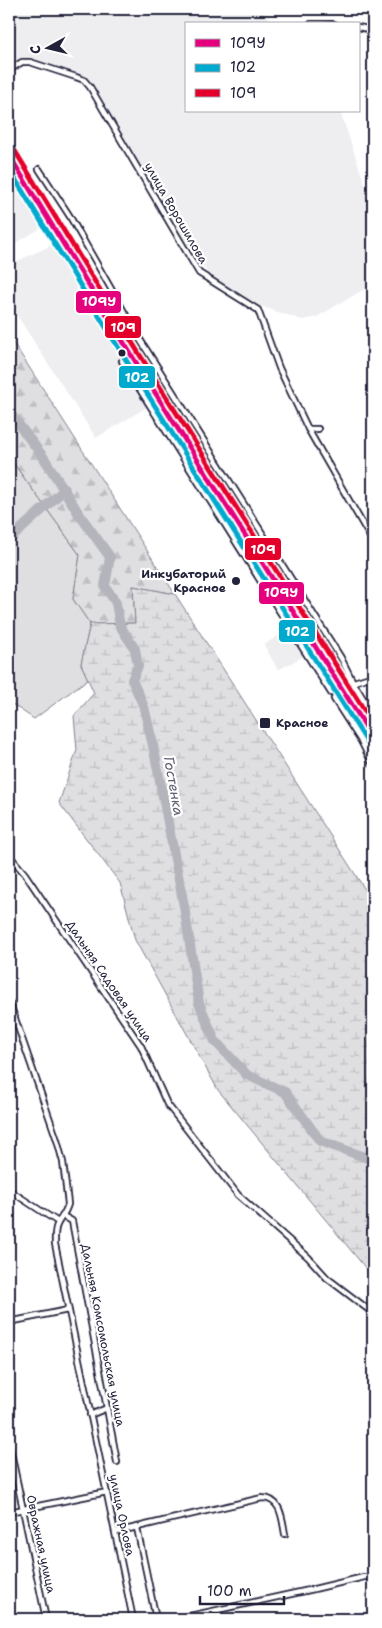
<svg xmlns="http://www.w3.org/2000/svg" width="382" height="1628" viewBox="0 0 382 1628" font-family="'Shantell Sans',sans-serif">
<defs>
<pattern id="forest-firs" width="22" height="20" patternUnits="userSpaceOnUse" patternTransform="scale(1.25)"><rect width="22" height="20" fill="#dfdfe2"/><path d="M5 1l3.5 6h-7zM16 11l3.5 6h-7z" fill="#bfbfc3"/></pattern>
<pattern id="wetland-marsh" width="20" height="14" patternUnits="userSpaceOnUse" patternTransform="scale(1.25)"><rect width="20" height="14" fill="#dfdfe2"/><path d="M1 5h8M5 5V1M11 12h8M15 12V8" fill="none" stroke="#bfbfc3"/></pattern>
</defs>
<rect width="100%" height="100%" fill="#fff"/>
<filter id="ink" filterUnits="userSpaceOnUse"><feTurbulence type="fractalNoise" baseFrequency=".02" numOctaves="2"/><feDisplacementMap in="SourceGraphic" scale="10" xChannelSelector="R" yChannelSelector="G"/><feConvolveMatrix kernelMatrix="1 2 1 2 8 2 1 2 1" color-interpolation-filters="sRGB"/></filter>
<g filter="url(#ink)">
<!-- built -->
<path fill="#eeeef1" d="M9,9H261L274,24H186V111H340L373,208V284L317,317L302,320L225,294L181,239L166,217L87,78L20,58L13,62L9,55Z
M9,174L43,227L9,247Z
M52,245L68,272L76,280L152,404L96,438L9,303V265Z
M288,629L304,656L278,670L264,645Z"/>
<!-- green -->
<path fill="#dfdfe2" stroke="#80808e" d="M9,457L80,555L73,599L90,624L81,664L88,679L34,719L9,702Z"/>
<!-- forest -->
<path fill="url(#forest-firs)" stroke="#80808e" d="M9,336L175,594L133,586L135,623L90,624L73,599L80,555L9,457Z"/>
<!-- wetland -->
<path fill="url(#wetland-marsh)" stroke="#80808e" d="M133,586L175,594L373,902V1277L218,1090L135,940L120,883L59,803L77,750L74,716L94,693L81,664L90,624L135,623Z"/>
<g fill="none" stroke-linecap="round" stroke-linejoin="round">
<!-- river -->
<path stroke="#b4b4bc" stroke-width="10" d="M9,370L10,375V413L44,458L79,514L110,557L105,586L116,603L120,626L135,649L138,666L132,680L144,707L154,750L184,906L199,1003L215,1041L247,1075L285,1092L320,1141L373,1160
M9,540L65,489"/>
<defs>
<path id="street" d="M311,24H334
M358,27L373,30
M9,70L22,62H30L76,77L84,80L90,87L199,273L258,310L279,368L308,429L373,542
M39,169L69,215L139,338L341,658L353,682L373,715
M132,356L122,361L331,693
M308,429H318
M341,686L373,676
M334,699L361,741L373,765
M9,855L25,874L141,1046L167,1104L238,1195L308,1257L327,1278L373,1313
M9,1001L57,1140L63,1162L68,1204C66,1212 62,1216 58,1223C54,1229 55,1237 55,1244L133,1619
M9,1190L58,1222
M63,1216L72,1221L117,1462
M9,1322L68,1310
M90,1415L107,1408
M9,1443L46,1619
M9,1512L107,1492
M137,1528L156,1619
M116,1532L262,1498C281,1498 282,1518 285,1534
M176,1619L314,1589L364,1577H373"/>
<path id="primary" d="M9,155L132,356L373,738"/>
</defs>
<!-- street casing -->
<use href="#street" stroke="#22223b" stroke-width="8"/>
<!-- primary casing -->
<use href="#primary" stroke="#22223b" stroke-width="11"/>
<!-- street -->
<use href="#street" stroke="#fff" stroke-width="4.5"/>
<!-- primary -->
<use href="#primary" stroke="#fff" stroke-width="7"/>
<defs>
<path id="bus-1" d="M9,155L132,356L373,738"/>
<path id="bus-2" d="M9,169L126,360L367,742"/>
<path id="bus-3" d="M15,151L138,352L373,724"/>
</defs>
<!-- bus-1 casing -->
<use href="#bus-1" stroke="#fff" stroke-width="9"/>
<!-- bus-2 casing -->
<use href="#bus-2" stroke="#fff" stroke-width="9"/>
<!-- bus-3 casing -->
<use href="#bus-3" stroke="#fff" stroke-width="9"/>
<!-- bus-1 -->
<use href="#bus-1" stroke="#e5007d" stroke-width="5"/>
<!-- bus-2 -->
<use href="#bus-2" stroke="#00a9ce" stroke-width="5"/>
<!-- bus-3 -->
<use href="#bus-3" stroke="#e4002b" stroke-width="5"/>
</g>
</g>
<!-- markers -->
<g fill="#22223b" stroke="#fff" stroke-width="2">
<circle cx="122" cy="353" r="4.5"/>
<circle cx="236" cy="581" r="5"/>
<rect x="259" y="717" width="12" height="12" rx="2.5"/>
</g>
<g text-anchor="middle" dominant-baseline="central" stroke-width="4.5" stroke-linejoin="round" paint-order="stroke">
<!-- street labels -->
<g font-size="12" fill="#22223b" stroke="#fff">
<text transform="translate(176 213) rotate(60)">улица Ворошилова</text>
<text transform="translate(109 981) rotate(56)">Дальняя Садовая улица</text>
<text transform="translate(103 1335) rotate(79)">Дальняя Комсомольская улица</text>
<text transform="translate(122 1515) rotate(78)">улица Орлова</text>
<text transform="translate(41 1544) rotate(78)">Овражная улица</text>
</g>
<!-- poi labels -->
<g font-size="12" font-weight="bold" fill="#22223b" stroke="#fff" text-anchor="end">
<text x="226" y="574">Инкубаторий<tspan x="226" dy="14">Красное</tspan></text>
<text x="276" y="723" text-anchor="start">Красное</text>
</g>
<!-- water labels -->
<g font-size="14" font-style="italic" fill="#5c5c6f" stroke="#fff">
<text transform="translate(174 786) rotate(80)">Гостенка</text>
</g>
</g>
<g stroke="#fff" stroke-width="2">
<rect x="75" y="290" width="47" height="24" rx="5" fill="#e5007d"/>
<rect x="104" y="315" width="38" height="24" rx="5" fill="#e4002b"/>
<rect x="118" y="365" width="38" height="24" rx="5" fill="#00a9ce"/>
<rect x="244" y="537" width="38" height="24" rx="5" fill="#e4002b"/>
<rect x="258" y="581" width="47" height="24" rx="5" fill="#e5007d"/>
<rect x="278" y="619" width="38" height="24" rx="5" fill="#00a9ce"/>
</g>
<g font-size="14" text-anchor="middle" font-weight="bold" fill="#fff">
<text x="99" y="306">109У</text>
<text x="123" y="332">109</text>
<text x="137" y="382">102</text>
<text x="263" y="554">109</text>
<text x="281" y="597">109У</text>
<text x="297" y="636">102</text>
</g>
<!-- margin -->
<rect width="382" height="1628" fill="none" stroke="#fff" stroke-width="30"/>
<rect x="15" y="15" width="352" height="1598" fill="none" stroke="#22223b" stroke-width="2" filter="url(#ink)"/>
<!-- legend -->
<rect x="185" y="22" width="175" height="90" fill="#ffffff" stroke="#a7a7b1"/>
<rect x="195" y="39" width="25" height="8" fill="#e5007d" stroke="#a7a7b1"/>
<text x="230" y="48" font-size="15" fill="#22223b">109У</text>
<rect x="195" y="64" width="25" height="8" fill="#00a9ce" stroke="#a7a7b1"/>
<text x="230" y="72" font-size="15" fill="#22223b">102</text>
<rect x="195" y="89" width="25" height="8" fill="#e4002b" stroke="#a7a7b1"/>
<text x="230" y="98" font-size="15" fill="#22223b">109</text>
<!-- north arrow -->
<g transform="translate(48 48) rotate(262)" stroke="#ffffff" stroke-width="4" paint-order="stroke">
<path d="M0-4L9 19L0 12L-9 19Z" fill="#22223b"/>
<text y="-8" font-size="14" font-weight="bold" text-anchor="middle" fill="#22223b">С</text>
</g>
<!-- scale -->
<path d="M200 1596v8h84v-8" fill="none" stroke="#22223b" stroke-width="2.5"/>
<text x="207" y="1596" font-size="15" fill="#22223b" stroke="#ffffff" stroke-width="4" paint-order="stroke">100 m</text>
</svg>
